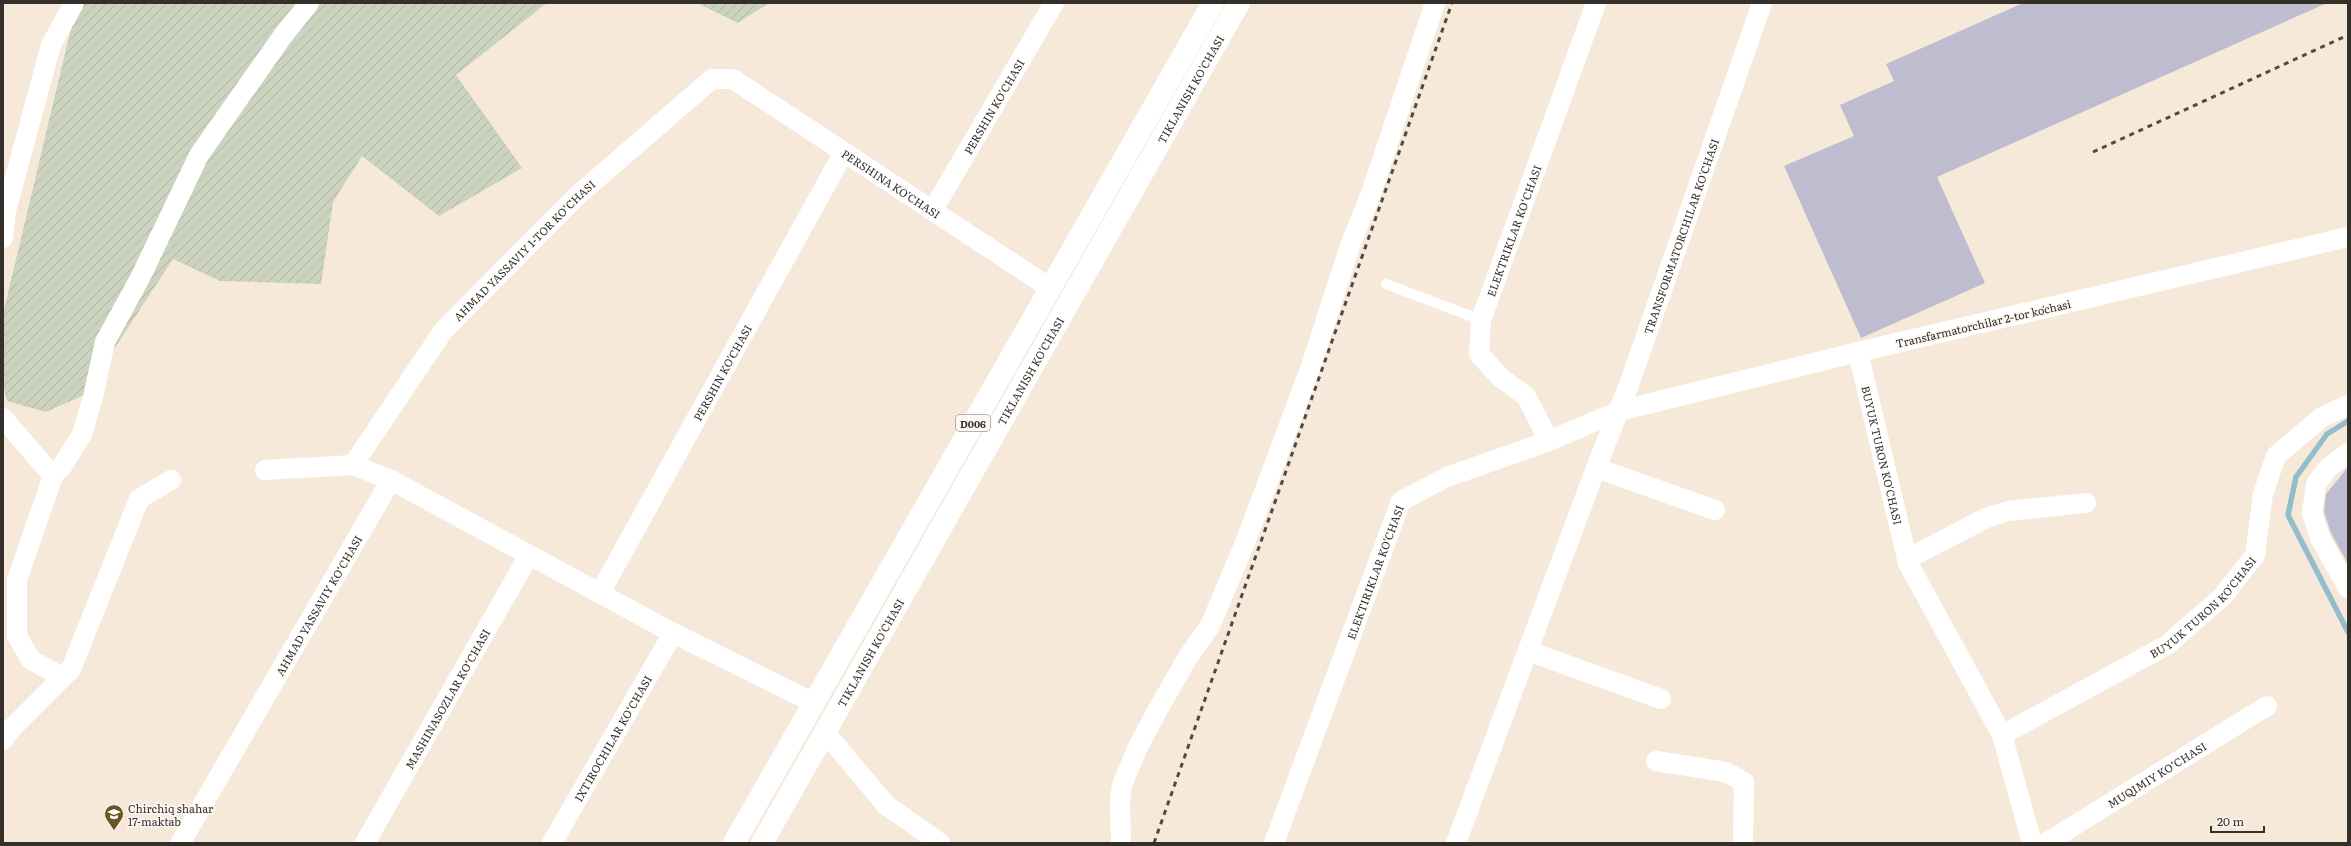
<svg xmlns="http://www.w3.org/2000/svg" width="2351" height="846" viewBox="0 0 2351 846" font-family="Literata,serif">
<defs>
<pattern id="garden-furrows" width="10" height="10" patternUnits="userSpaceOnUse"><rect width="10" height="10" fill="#cbd3be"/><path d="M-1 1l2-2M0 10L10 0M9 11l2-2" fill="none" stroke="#afb5a3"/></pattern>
</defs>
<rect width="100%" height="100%" fill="#f7e9d9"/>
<!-- garden -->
<path fill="url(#garden-furrows)" d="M77,3H547L456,75L522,168L439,216L362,156L333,202L321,284L220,281L173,259L84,395L46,412L7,401L3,384V314Z
M697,3H769L738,23Z"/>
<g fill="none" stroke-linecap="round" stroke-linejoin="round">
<!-- stream -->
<path stroke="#93bdcb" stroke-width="5.5" d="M2348,421L2327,434L2296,477L2288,515L2348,632"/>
</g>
<!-- building -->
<path fill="#bdbdcf" d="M2023,3H2327L1937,177L1985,283L1861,338L1784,166L1854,136L1840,105L1894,81L1886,64Z
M2348,467V564L2331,533L2324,512L2326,494Z"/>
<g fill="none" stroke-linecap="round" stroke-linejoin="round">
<!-- lane -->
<path stroke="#fff" stroke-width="10" d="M1386,284L1481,320"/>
<!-- street -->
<g stroke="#fff" stroke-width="20">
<path id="s1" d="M933,210L1054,3"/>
<path d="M3,238L6,211L51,45L74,3"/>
<path id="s2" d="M1858,352L1908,563L2002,735L2032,843"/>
<path d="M3,418L53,476L17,580V636L31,660L63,677"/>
<path id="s3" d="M1549,441L1526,396L1501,378L1479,354L1481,320L1596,3"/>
<path d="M2348,453L2328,468L2316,484L2312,513L2320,538L2348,588"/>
<path id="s4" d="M353,465L443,331L578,195L712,79H733L1050,288"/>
<path d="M1596,468L1715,510"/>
<path d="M265,470L353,465L391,480L673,633L814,703"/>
<path d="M53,476L63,465L82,434L93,397L105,342L140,278L199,155L282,37L309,3"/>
<path d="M1907,559L1986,518L2008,511L2086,503"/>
<path id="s5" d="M600,593L844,152"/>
<path d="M1528,651L1661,699"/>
<path d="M825,732L886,805L940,843"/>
<path id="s6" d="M2002,735L2167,645L2222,597L2255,555L2263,494L2276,456L2322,417L2348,405"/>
<path d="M3,740L11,729L71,669L139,499L171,480"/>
<path d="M1656,761L1726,772L1744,782L1743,843"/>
<path id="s7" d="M183,843L181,842L391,480"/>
<path id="s8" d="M365,843L529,555"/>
<path id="s9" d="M552,843L673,633"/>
<path d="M1121,843L1120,801L1122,785L1137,749L1157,711L1188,657L1210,626L1245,543L1310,369L1351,243L1370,196L1435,3"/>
<path id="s10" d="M1274,843L1401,501L1447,477L1549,441L1619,411L1858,352L2348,237"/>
<path id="s11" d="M1456,843L1596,468L1630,382L1762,3"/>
<path id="s12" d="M2046,843L2267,706"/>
</g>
<!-- primary -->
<g stroke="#fff" stroke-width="22">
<path d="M734,843L1213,3"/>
<path id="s13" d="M762,843L1239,3"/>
</g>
<!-- rail -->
<path stroke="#504a42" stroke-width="3" stroke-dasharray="5 5" stroke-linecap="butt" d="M2093,152L2348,35
M1154,843L1452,3"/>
</g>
<!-- icons -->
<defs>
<symbol id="school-pin" viewBox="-11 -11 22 30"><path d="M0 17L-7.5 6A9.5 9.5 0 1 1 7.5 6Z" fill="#6a5424" stroke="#fdf7f1"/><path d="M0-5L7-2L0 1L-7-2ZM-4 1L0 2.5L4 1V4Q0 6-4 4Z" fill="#fff"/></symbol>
</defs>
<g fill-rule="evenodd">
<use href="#school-pin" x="103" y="803" width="22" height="30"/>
</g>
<g text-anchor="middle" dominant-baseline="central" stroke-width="3" stroke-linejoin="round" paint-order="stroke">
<!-- shield labels -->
<rect fill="#fdf7f1" stroke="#706b65" stroke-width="1" x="956" y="415" width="34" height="16" rx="3"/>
<g font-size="10" font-weight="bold" fill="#342f29">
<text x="973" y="423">D006</text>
</g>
<!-- street labels -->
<g font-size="11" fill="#342f29" stroke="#fdf7f1">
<text stroke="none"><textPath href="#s13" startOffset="867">TIKLANISH KO'CHASI</textPath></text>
<text stroke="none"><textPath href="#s1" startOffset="120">PERSHIN KO'CHASI</textPath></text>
<text stroke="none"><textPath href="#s4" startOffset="741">PERSHINA KO'CHASI</textPath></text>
<text stroke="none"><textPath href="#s3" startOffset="243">ELEKTRIKLAR KO‘CHASI</textPath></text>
<text stroke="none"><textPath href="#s11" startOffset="647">TRANSFORMATORCHILAR KO'CHASI</textPath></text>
<text stroke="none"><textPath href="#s4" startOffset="276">AHMAD YASSAVIY 1-TOR KO‘CHASI</textPath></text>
<text transform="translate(1983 323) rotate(-13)">Transfarmatorchilar 2-tor koʻchasi</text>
<text stroke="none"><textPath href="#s13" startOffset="543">TIKLANISH KO'CHASI</textPath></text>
<text stroke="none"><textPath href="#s5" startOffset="252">PERSHIN KO'CHASI</textPath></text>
<text stroke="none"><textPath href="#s2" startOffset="106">BUYUK TURON KO'CHASI</textPath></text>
<text stroke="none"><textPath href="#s10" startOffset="289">ELEKTIRIKLAR KO'CHASI</textPath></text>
<text stroke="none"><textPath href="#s7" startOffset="276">AHMAD YASSAVIY KO‘CHASI</textPath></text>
<text stroke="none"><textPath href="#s6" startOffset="240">BUYUK TURON KO'CHASI</textPath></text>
<text stroke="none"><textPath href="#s13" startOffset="219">TIKLANISH KO'CHASI</textPath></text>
<text stroke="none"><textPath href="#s8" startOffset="166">MASHINASOZLAR KO‘CHASI</textPath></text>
<text stroke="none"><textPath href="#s9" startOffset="121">IXTIROCHILAR KO‘CHASI</textPath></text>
<text stroke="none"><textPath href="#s12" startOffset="130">MUQIMIY KO‘CHASI</textPath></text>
</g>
<!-- poi labels -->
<g font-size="11" fill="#342f29" stroke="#fdf7f1" text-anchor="start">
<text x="128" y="808">Chirchiq shahar<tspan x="128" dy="13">17-maktab</tspan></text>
</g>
</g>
<!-- border -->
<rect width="2351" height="846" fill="none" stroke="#342f29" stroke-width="8"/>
<!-- scale -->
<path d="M2211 826v6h53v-6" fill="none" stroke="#342f29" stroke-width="2"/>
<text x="2217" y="826" font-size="12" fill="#342f29" stroke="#fdf7f1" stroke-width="3" paint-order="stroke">20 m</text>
</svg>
